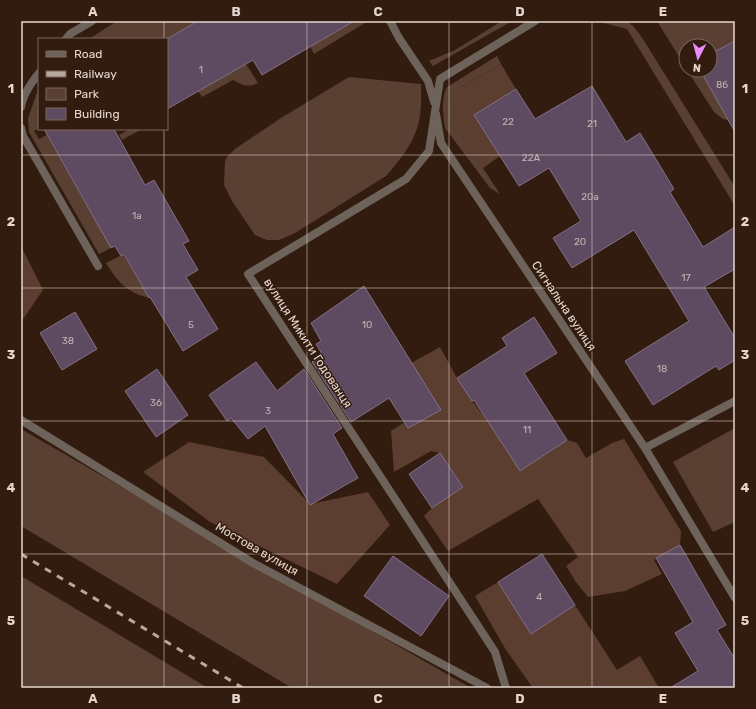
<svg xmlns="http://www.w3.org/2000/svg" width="756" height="709" viewBox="0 0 756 709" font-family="Rubik,sans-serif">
<rect width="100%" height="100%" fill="#321c0f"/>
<!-- green -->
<path fill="#594032" d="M117,21H208L197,22L167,39H89Z
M354,21H368L314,54L310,46Z
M502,21H512L433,66L429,61L455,50Z
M596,21H627L633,26L641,36L735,187V206L627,29Z
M657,21H735V41L710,54V46H686V68Z
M497,56L501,64L461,87L483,168L500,194L490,188L445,128C443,115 441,98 447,87Z
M246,64L258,83C248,88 243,85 233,80L202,97L198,91Z
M687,70H700L732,121L723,119L714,112Z
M349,77L421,84C421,96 422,109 419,121C415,142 400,160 386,176L295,233L279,240H267L255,235L232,201L224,185L225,162L227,157L235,149L281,118Z
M39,87V128L34,131L39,139L47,135L83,199L110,234L105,237L111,248L99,254L29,132L28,118Z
M130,129H142L122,140L119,135Z
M124,254V255L149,298C126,292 118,282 106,263Z
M735,428V522L713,532L673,462Z
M21,429L471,688H292L21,526Z
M21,576L208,688H21Z"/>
<!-- forest -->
<path fill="#5b3e2f" d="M501,64L516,89L475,115L500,156L483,168C477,159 455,125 454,118C453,109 454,94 461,87Z
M21,246L43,290L21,322Z
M440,347L457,378L472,401L487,420L520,471L567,440L577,443L586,458L612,443L624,439L681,531L680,545L654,560L662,574L625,591L588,597L576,582L566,566L578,557L538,499L448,551L424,516L432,508L463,486L440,453L431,451L394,472L391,431L420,412L425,419L439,411L379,381Z
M189,442L264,457L310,504L368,492L390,525L337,584L210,522L143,472Z
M498,582L531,634L575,605L617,670L640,656L659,688H533L506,650L475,596Z"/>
<!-- building -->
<path fill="#5e4b61" stroke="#837086" d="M198,21H354L262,75L253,60L167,109V39Z
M735,41V132L700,70H710V54Z
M592,86L626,142L640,133L674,189L670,192L703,247L735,227V269L704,287L735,338V360L719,370L716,366L653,405L625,361L689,321L634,230L572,268L553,238L581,221L549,168L519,186L474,115L516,89L535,119Z
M44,129H114L145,185L154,180L189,241L183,244L198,270L186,277L218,329L183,351L150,297L149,298L124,254L121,256L115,246L111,248Z
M364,286L441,410L408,428L389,398L351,422L312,362L322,354L316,344L321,341L311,323Z
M75,312L97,349L62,370L40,333Z
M534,317L557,353L524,373L567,440L520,471L474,400L472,401L457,378L507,346L502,338Z
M256,362L277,391L304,369L342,428L333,434L358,478L310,505L265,426L248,439L231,418L227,421L209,395Z
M157,369L188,415L156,437L125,391Z
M440,453L463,487L432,508L409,474Z
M680,545L726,625L717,630L735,659V688H670L698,671L675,633L693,622L656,558Z
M542,554L575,605L531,634L498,582Z
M393,556L449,596L421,636L364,596Z"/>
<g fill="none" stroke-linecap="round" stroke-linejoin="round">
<!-- street -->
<path stroke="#6e635b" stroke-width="8" d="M390,21L399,38L428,81L434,102
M66,39L70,34L92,21
M21,107C23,94 31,83 39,73
M436,114L441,143L645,448L735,598
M21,128L23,136L98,266
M21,420L253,563L487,688
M645,448L735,401
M506,688L495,652L248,274L406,179L429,151L440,79L535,21"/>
<!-- rail -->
<path stroke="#b9a89e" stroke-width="3" stroke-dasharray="7 7" stroke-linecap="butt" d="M21,554L243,688"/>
</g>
<!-- grid -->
<path fill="none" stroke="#e6d6ce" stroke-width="1" stroke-opacity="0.55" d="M164,21V39M307,21V688M449,21V688M592,21V688M164,129V688M21,155H735M21,288H735M21,421H735M21,554H735"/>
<g text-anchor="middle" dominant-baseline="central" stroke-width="3" stroke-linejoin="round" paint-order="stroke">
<!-- number labels -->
<g font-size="10" fill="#c4b3b3">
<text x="201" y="70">1</text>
<text x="722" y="85">8б</text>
<text x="508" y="122">22</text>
<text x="592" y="124">21</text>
<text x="531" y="158">22А</text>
<text x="590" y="197">20а</text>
<text x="137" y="216">1а</text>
<text x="580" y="242">20</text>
<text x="686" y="278">17</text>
<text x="191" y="325">5</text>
<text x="367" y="325">10</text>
<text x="68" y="341">38</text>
<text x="662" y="369">18</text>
<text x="156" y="403">36</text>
<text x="268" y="411">3</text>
<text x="527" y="430">11</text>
<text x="539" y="597">4</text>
</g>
<!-- street labels -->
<g font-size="12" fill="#e6d6ce" stroke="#321c0f">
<text transform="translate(564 306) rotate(56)">Сигнальна вулиця</text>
<text transform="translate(308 343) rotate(57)">вулиця Микити Годованця</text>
<text transform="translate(257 549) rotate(30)">Мостова вулиця</text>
</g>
</g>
<!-- border -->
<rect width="756" height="709" fill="none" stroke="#321c0f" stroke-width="44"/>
<!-- legend -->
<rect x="38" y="38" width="130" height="92" fill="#321c0f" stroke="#7a665b"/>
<rect x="46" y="51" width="20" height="6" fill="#6e635b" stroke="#7a665b"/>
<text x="74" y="58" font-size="12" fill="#e6d6ce">Road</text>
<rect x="46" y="71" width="20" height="6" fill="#b9a89e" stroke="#7a665b"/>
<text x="74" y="78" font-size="12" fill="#e6d6ce">Railway</text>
<rect x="46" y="88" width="20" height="12" fill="#594032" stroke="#7a665b"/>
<text x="74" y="98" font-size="12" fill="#e6d6ce">Park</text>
<rect x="46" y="108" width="20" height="12" fill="#5e4b61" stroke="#7a665b"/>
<text x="74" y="118" font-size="12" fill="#e6d6ce">Building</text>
<!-- north arrow -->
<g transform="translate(698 58) rotate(186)"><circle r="19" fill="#321c0f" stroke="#7a665b"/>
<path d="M0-3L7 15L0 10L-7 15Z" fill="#e98dfe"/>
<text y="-6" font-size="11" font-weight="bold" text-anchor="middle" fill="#e6d6ce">N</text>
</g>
<rect x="22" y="22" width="712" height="665" fill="none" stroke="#e6d6ce" stroke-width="1.5"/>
<g font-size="13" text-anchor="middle" font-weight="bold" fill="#e6d6ce">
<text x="93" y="16">A</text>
<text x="236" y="16">B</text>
<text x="378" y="16">C</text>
<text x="520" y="16">D</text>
<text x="663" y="16">E</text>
<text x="11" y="93">1</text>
<text x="745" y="93">1</text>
<text x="11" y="226">2</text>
<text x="745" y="226">2</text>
<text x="11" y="359">3</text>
<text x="745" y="359">3</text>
<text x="11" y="492">4</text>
<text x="745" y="492">4</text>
<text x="11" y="625">5</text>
<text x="745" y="625">5</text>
<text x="93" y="703">A</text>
<text x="236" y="703">B</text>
<text x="378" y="703">C</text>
<text x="520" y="703">D</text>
<text x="663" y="703">E</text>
</g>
</svg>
